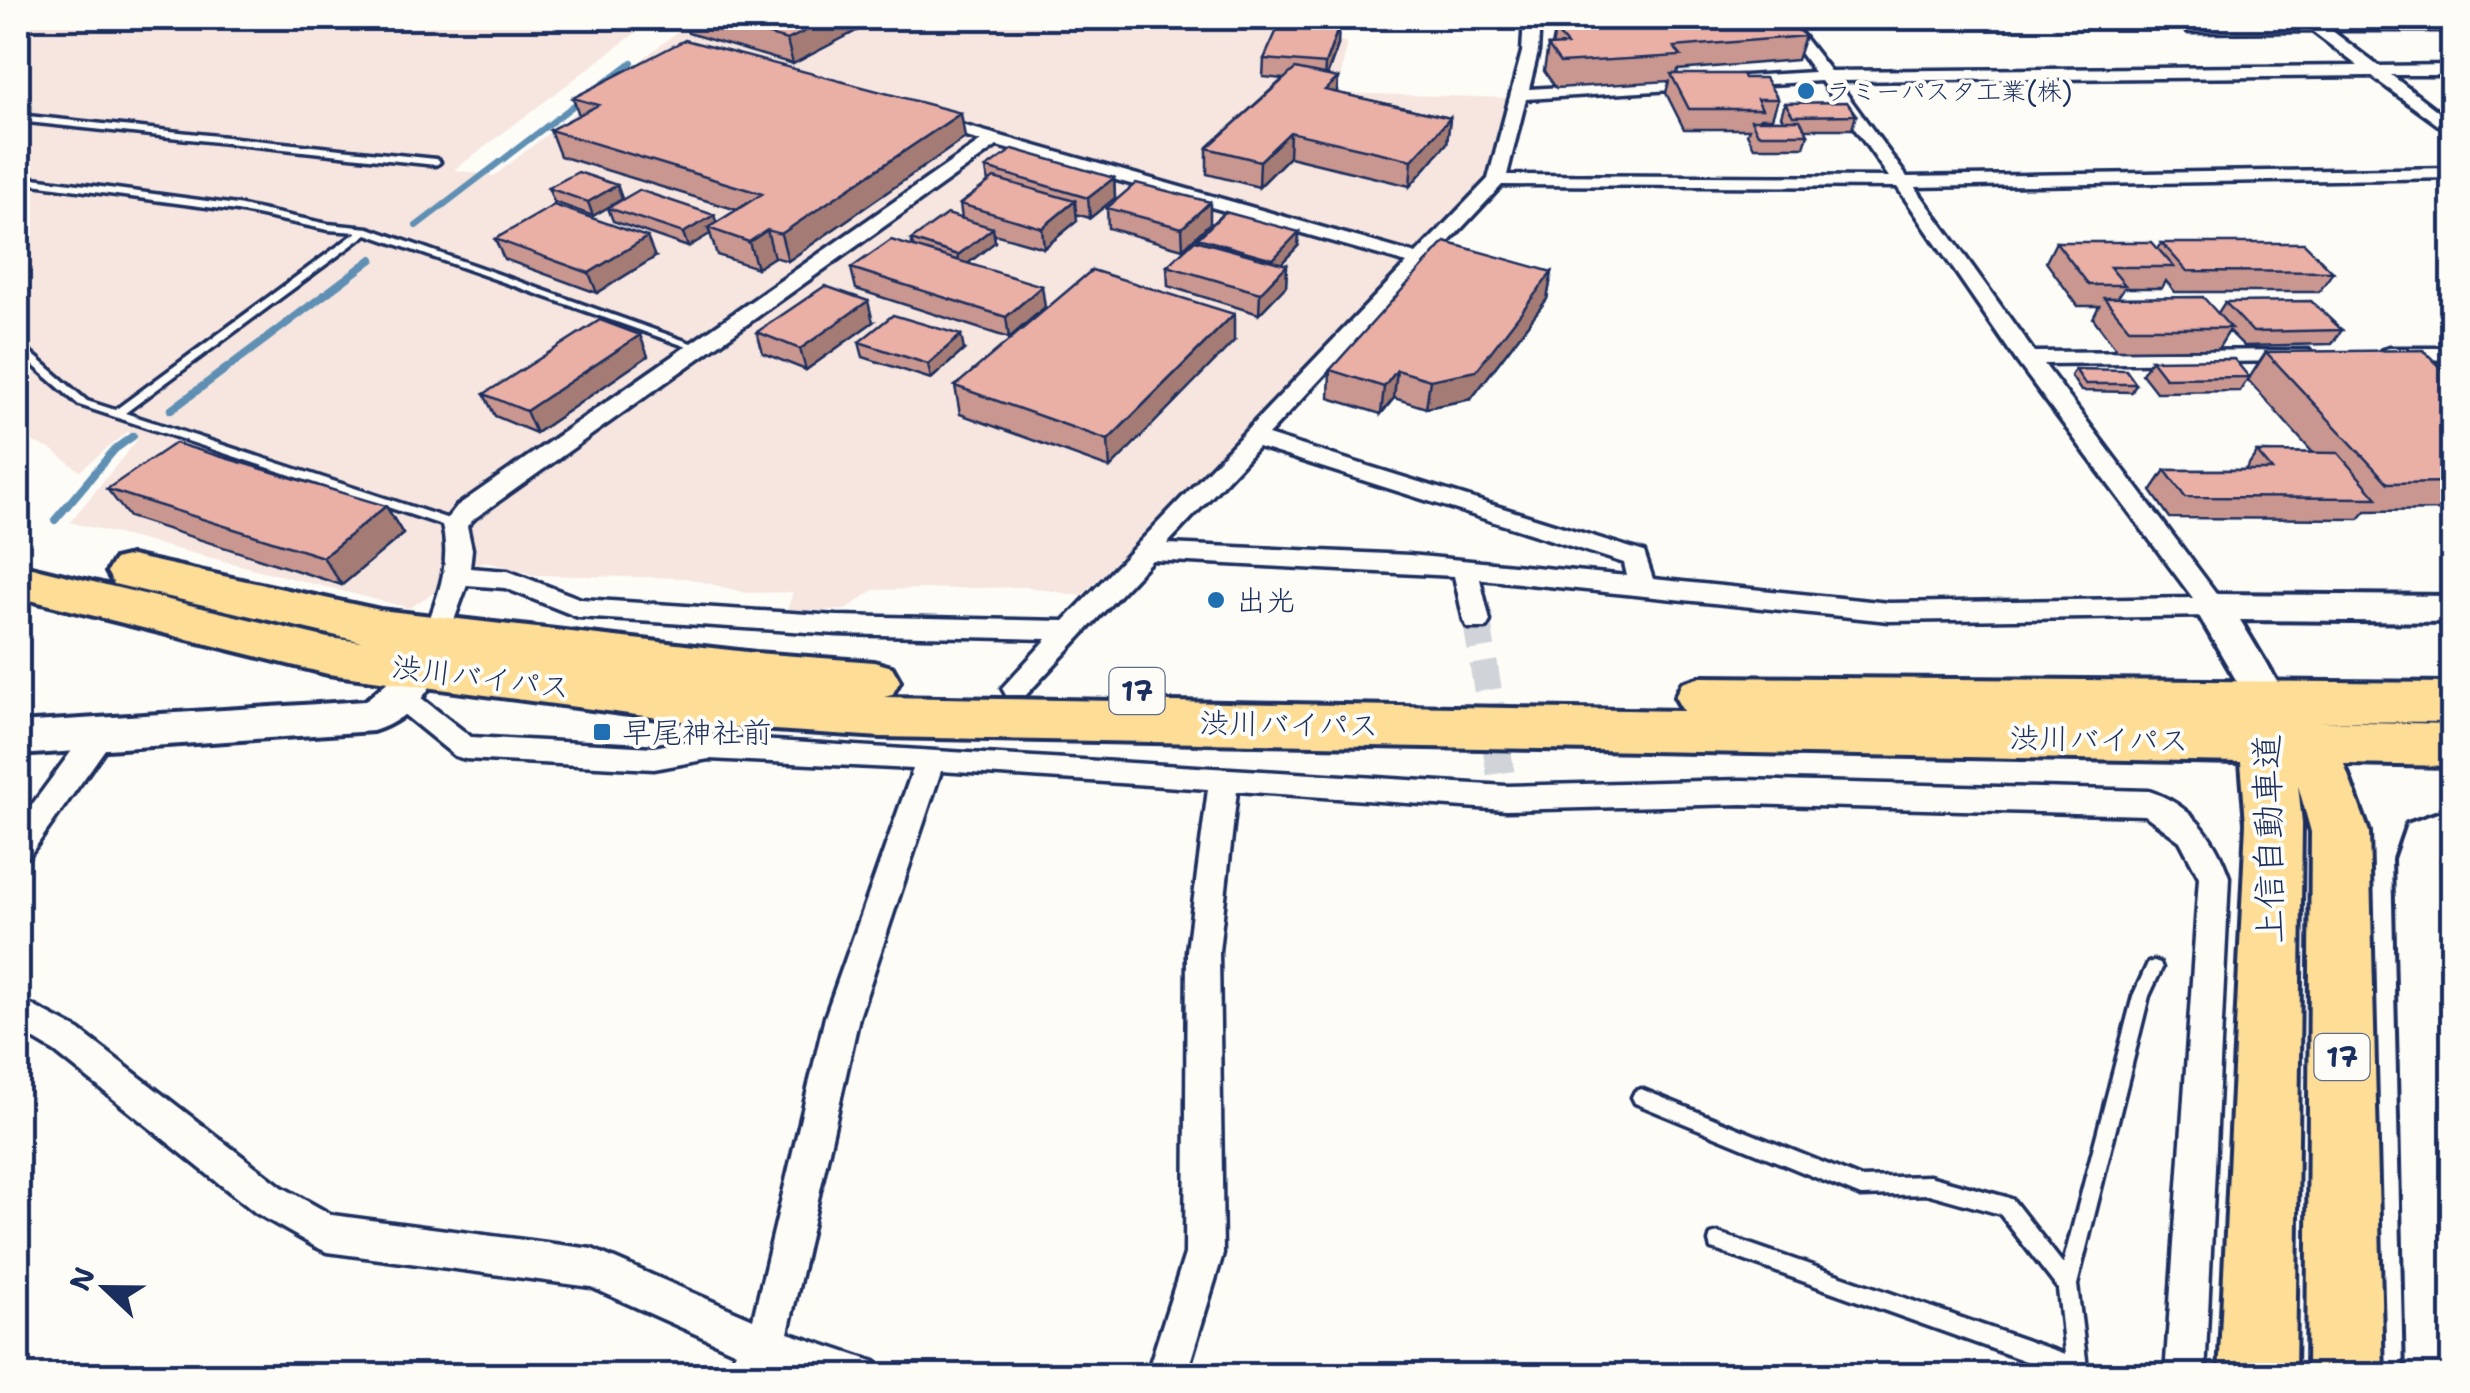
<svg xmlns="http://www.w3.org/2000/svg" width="2470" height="1393" viewBox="0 0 2470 1393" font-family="'Shantell Sans','Klee One',sans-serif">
<rect width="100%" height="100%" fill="#fdfcf7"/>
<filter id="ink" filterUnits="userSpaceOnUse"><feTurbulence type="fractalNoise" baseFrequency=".01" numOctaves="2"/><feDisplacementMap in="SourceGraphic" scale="20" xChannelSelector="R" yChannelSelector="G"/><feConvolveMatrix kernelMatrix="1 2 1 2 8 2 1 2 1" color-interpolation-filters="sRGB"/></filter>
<g filter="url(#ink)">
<!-- built -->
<path fill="#f7e5df" d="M18,18H583L579,23L638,31L454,170L494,176L695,18H1317L1326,40L1347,42L1338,93L1509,98L1488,177L1082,596L1029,587L873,590L846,610L787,611L793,592L747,593L686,578L534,575L485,561L409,608L70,522L138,439L127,432L80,471L52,450L18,435Z"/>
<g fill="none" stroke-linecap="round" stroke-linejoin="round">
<!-- stream-far1 -->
<path stroke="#5e90b4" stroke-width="6" d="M600,86L632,62
M416,226L586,96"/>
<!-- stream -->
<path stroke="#5e90b4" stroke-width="8" d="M171,410L372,259
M55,520L115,449L133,436"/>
<!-- street-tunnel -->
<path stroke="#d0d3d8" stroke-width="28" stroke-dasharray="28 14" stroke-linecap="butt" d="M1477,621L1501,776"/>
<defs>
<path id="lane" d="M18,115L436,159L440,162L436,165L18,121Z
M18,176L237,205L328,224L369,228L705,348L700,351L696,350L367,234L125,413L458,522L460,525L458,528L454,529L79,405L18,352V344L22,345L87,401L115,410L357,232L328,230L237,211L18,182Z
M2154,961L2160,963L2162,968L2149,996L2077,1285L2088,1376H2068L1718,1251L1711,1249L1709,1242L1711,1235L1718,1233L2065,1354L2058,1289L2000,1214L1929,1194L1861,1196L1635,1103L1632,1097L1635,1091L1641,1089L1861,1178L1929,1176L2006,1197L2013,1200L2063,1264L2133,996L2148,963Z"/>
<path id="street" d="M1524,18H1540L1538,52L1529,89L1814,72L1775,18H1789L1830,71L2358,66L2312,31L2189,32L2168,18H2185L2192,22L2452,20V30H2331L2378,66L2452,65V75H2391L2452,122V135L2371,76L1837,81L1907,177L2452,168V178L1915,187L2034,352L2309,350L2312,355L2309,360L2301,361L2044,364L2222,601L2226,607L2222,613L2213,616L1889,621L1480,579L1490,621L1486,628H1468L1464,621L1454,576L1152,560L1026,695H1006L1002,688L1047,639L837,634L578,617L505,588L467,585L446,642H428L424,635C437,597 452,565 442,525L457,506L981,141L925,126V118H937L1416,254L1488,179L1522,52ZM1821,81L1889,177L1507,175L1526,99ZM997,146L1407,263L1064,621L837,616L581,599L508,571L470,568L472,549L467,526L475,518ZM1502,185L1897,187L2018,363L2193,598L1889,603L1653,579L1644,552L1268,435ZM1258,447L1624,563L1627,576L1409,555L1167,544Z
M2389,348H2452V360L2382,358L2378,354L2382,350Z
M401,687L411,690L471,737L654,747L709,737L1506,786L1742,780L2149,791C2191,805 2215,836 2229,877L2205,1376H2165L2199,877L2180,841L2145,815L1742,804L1506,810L1237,791L1219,951L1223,1254L1186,1376H1146L1185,1254L1187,951L1208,789L941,771L859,1017L788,1333L875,1362L881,1376H799L774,1367L767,1376H722L736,1352L591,1287L327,1252L314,1246L256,1213L55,1052L18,1030V998L79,1030L282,1187L332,1215L592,1249L753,1319L825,1017L913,769L709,759L654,769L465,759L455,756L391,704L387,697L391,690Z
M100,723L110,726L114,734L110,742L29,856L18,859V824L90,726Z"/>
<path id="secondary" d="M2213,594L2452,596V622L2240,620L2288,700L2282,711L2268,715L2254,711L2194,607L2200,598Z
M435,625L449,629L454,639C439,679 416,718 373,731L18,755V723L365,701L398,673L421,629Z
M2452,808V844L2442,848L2439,859L2452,1125V1376H2407L2395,859L2407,824Z"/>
<path id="highway" d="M131,556L380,610L756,653L874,662L892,667L900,681L892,695L884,697L1683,711L1675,697L1682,683L1701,677L2452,683V722L2318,721L2452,724V766L2344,764L2369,832L2383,1376H2307L2311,832L2298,785L2302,823L2295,1376H2219L2246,823L2241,762L881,737L727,727L328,674L18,597V564L328,638L363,642L114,584L107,572L114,560Z"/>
</defs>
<!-- lane casing -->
<use href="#lane" stroke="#1b2f5e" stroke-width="7"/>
<!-- street casing -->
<use href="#street" stroke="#1b2f5e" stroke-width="7"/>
<!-- secondary casing -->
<use href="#secondary" stroke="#1b2f5e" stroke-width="8"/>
<!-- highway casing -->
<use href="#highway" stroke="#1b2f5e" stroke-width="8"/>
<!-- lane -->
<use href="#lane" fill="#fdfcf7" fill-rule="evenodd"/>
<!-- street -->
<use href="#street" fill="#fdfcf7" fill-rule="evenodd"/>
<!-- secondary -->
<use href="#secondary" fill="#fdfcf7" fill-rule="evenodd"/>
<!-- highway -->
<use href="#highway" fill="#fede96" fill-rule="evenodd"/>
</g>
<!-- wall -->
<path fill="#c9978f" stroke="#1b2f5e" stroke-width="2.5" d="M683,18H881L793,64L688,33Z
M1433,18H1510L1509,24Z
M1555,31L1805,36L1797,60L1678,70L1677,74L1744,78L1778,99L1772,118H1760L1759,120H1784L1781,116L1785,103L1856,115L1852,129H1805L1808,134L1804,147H1754L1747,134L1749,129H1684L1666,93L1669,81L1556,88L1544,71L1548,46H1552Z
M1338,45L1327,76L1337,93L1450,118L1447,143L1410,186L1289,157L1259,187L1207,174V148L1283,79L1263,77L1264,59Z
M573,98L965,138L788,261L774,257L757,268L717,255L710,233L688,247L613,221L608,208L714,215L716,223L737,210L560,156L550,130L579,115Z
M986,168L1114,178L1115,198L1090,218L1076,214L1077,221L1044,248L994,234L995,242L968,263L1045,307L1009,338L856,289L851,268L913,246L911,240L962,219L960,204L988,183Z
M617,185L622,199L593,216L554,202L548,188Z
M1107,208L1210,223L1183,249L1108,228Z
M1198,238L1298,246L1281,264L1287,265L1286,286L1259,314L1168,286L1167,266L1198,240Z
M495,239L655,257L597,293L504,259Z
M2056,242L2158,249L2162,243L2333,272L2319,292H2175L2166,281L2162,288H2124L2118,297L2218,313L2225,302L2342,330L2332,344L2244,346L2229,331L2218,349L2117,350L2093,318L2099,306H2078L2046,262Z
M1552,272L1547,299L1471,399L1426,408L1394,398L1381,414L1329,398L1330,370Z
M873,322L806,370L763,353L757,332Z
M1234,341L1110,468L960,414L955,386Z
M859,342L964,350L931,379L863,357Z
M2266,352L2446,371L2452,363V510L2366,511L2359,519L2170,518L2151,491L2165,470H2245L2257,452L2313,453L2248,380Z
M648,356L536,433L495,416L484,394Z
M2151,360L2249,377L2240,391L2156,392L2142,374Z
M2075,369L2136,384L2132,392L2081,391L2071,376Z
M107,489L386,506L403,534L342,585L129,517Z"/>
<!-- shaded-wall -->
<path fill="#a47b74" stroke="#1b2f5e" stroke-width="2.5" d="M832,18H881L793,64L787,40Z
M1339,26L1338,45L1324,83L1325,64Z
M1338,78L1336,103L1325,90Z
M961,113L965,138L788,261L781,234Z
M1450,118L1447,143L1410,186L1412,160Z
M1290,132L1289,157L1259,187L1260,161Z
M1114,178L1115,198L1090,218L1088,198Z
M617,185L622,199L593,216L588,202Z
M1075,201L1077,221L1044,248L1042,228Z
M1210,202V223L1183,249L1182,228Z
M714,215L718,228H708L710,234L688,247L683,233Z
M993,228L995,242L961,269L958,255Z
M767,230L774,257L757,268L749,242Z
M1299,232L1298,246L1272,273L1273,259Z
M647,237L655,257L597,293L589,273Z
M1287,265L1286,286L1259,314L1260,293Z
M1552,272L1547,299L1471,399L1426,408L1430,380Z
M1042,286L1045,307L1009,338L1006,317Z
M868,301L873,322L806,370L800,349Z
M1234,314V341L1110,468L1108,440Z
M640,335L648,356L536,433L526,411Z
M961,335L964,350L931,379L928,364Z
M1397,370L1394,398L1381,414L1384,387Z
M386,506L403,534L342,585L323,557Z"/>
<!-- building -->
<path fill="#eab0a6" stroke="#1b2f5e" stroke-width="2.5" d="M708,18H832L787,40Z
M1720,18H1784L1805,36L1674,47L1681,56L1560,63L1548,46L1567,45L1555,31Z
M1281,21L1339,26L1325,64L1264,59Z
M685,40L961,113L781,234L767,230L749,242L708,228L762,194L550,130L598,105L573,98Z
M1295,69L1338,78L1325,90L1450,118L1412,160L1290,132L1260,161L1207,148Z
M1671,74H1742L1744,78H1765L1778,99H1757L1762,109H1689Z
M1847,102L1856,115L1793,116L1785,103Z
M1751,120H1800L1808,134H1758Z
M1013,149L1114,178L1088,198L986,168Z
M578,172L617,185L588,202L548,188Z
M994,178L1075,201L1042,228L960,204Z
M1136,183L1210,202L1182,228L1107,208Z
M639,190L714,215L683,233L608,208Z
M554,205L647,237L589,273L495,239Z
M1225,212L1299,232L1273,259L1198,238Z
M947,214L993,228L958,255L911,240Z
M891,240L1042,286L1006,317L851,268Z
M1195,240L1287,265L1260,293L1167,266Z
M1445,242L1552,272L1476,371L1430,380L1397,370L1384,387L1330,370Z
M2056,242H2152L2174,267H2110L2125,285H2089Z
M2162,243H2304L2333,272L2187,271Z
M1092,270L1234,314L1108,440L955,386Z
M825,286L868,301L800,349L757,332Z
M2203,297L2231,328H2129L2104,298Z
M2311,301L2342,330L2253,332L2225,302Z
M893,315L961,335L928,364L859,342Z
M600,320L640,335L526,411L484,394Z
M2423,350L2452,378V482L2388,483L2266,352Z
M2234,359L2249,377L2165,378L2151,360Z
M2075,369L2126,370L2136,384H2085Z
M175,443L386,506L323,557L107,489Z
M2257,452L2338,453L2377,498L2185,497L2165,470H2272Z"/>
</g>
<!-- markers -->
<g fill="#1f6fb2" stroke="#fdfcf7" stroke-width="4">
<circle cx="1806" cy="91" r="10"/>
<circle cx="1216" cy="600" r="10"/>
<rect x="592" y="722" width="20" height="20" rx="5"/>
</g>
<g text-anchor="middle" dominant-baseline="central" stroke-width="8" stroke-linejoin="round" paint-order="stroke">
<!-- far-poi labels -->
<g font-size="25" fill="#1b2f5e" stroke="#fdfcf7" text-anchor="start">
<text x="1826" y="91">ラミーパスタ工業(株)</text>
</g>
<!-- shield labels -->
<g fill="#fdfcf7" stroke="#5f6c8c" stroke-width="2.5">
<rect x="1109.5" y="668" width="55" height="46" rx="8"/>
<rect x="2314.5" y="1034" width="55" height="46" rx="8"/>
</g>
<g font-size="28" font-weight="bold" fill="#1b2f5e">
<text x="1137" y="691">17</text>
<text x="2342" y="1057">17</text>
</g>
<!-- poi labels -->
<g font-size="30" fill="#1b2f5e" stroke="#fdfcf7" text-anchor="start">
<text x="1236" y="600">出光</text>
<text x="622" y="732">早尾神社前</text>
</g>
<!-- street labels -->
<g font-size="30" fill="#1b2f5e" stroke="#fdfcf7">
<text transform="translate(481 677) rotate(7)">渋川バイパス</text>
<text transform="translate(1289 724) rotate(1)">渋川バイパス</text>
<text transform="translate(2099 739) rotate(1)">渋川バイパス</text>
</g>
<!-- near-street labels -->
<g font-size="35" fill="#1b2f5e" stroke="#fdfcf7">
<text transform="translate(2268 839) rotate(-91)">上信自動車道</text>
</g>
</g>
<!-- margin -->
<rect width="2470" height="1393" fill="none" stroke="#fdfcf7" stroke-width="60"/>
<rect x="30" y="30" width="2410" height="1333" fill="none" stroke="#1b2f5e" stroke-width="4" filter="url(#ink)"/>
<!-- north arrow -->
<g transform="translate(105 1288) rotate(292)" stroke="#fdfcf7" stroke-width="8" paint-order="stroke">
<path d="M0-8L18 38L0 25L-18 38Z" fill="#1b2f5e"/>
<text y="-15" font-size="28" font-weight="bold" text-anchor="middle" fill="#1b2f5e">N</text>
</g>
</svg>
